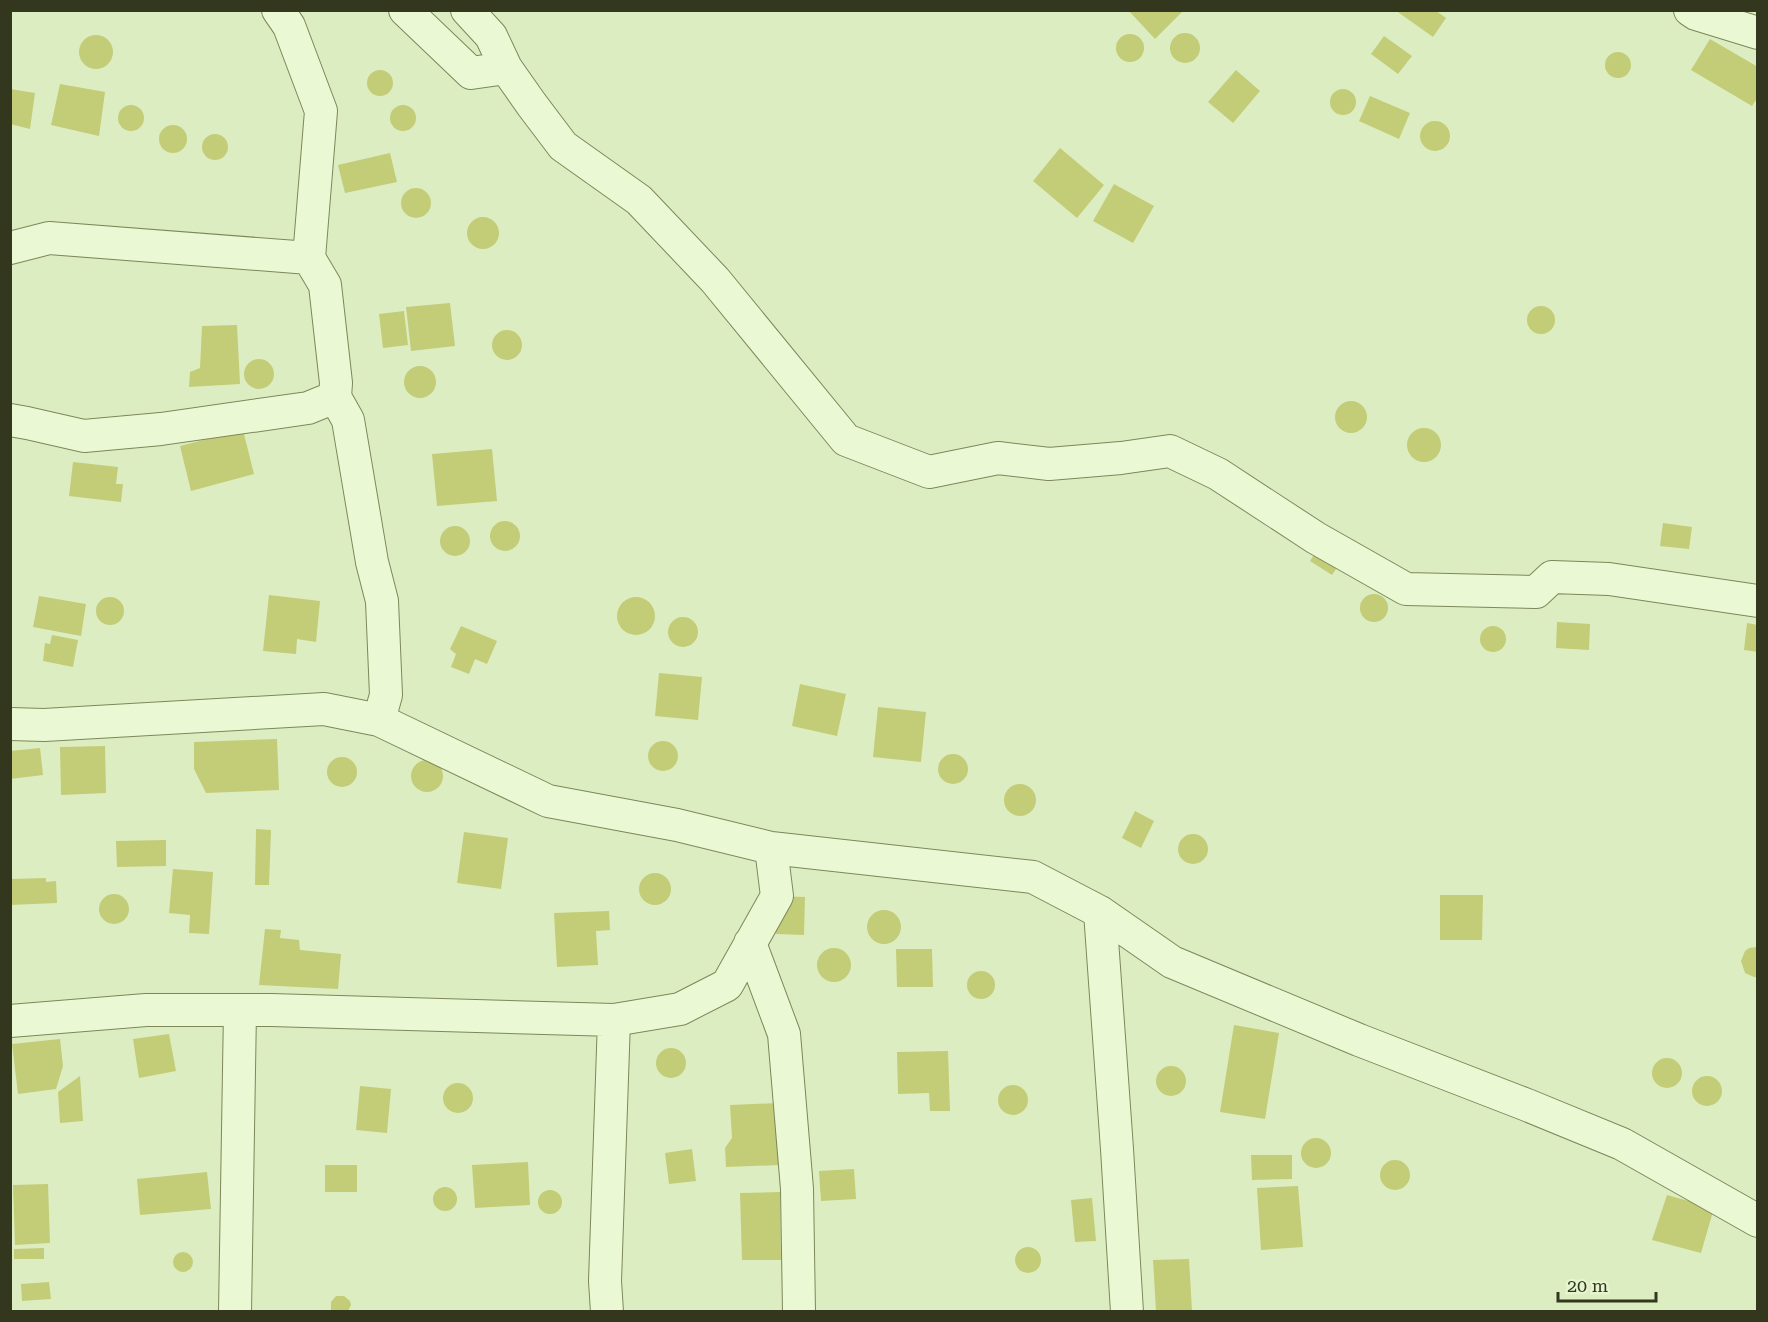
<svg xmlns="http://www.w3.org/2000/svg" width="1768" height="1322" viewBox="0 0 1768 1322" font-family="'Roboto Serif',serif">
<rect width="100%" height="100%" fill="#dceec1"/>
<!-- building -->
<path fill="#c3cc77" d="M1128,10H1184L1155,39Z
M1395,10H1435L1446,18L1433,37Z
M1170 48a15 15 0 1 1 30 0a15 15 0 1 1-30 0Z
M1116 48a14 14 0 1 1 28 0a14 14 0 1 1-28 0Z
M79 52a17 17 0 1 1 34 0a17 17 0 1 1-34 0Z
M1384,36L1412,56L1398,74L1371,54Z
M1710,39L1758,67V97L1752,106L1691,70Z
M1605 65a13 13 0 1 1 26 0a13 13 0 1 1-26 0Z
M367 83a13 13 0 1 1 26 0a13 13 0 1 1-26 0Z
M1236,70L1260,91L1233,123L1208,102Z
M60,84L105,92L99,136L51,125Z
M1330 102a13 13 0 1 1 26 0a13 13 0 1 1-26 0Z
M10,89L35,93L30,129L10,124Z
M1370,96L1410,113L1399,139L1359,121Z
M118 118a13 13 0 1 1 26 0a13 13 0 1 1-26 0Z
M390 118a13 13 0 1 1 26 0a13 13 0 1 1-26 0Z
M1420 136a15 15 0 1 1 30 0a15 15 0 1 1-30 0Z
M159 139a14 14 0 1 1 28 0a14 14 0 1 1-28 0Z
M202 147a13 13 0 1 1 26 0a13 13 0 1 1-26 0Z
M1060,148L1104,185L1077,218L1033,181Z
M390,153L397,182L345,193L338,165Z
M1114,184L1154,206L1133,243L1093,221Z
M401 203a15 15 0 1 1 30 0a15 15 0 1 1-30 0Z
M467 233a16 16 0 1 1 32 0a16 16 0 1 1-32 0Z
M450,303L455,346L411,351L406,307Z
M1527 320a14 14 0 1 1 28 0a14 14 0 1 1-28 0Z
M404,311L408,345L383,348L379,314Z
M237,325L240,384L189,387L190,372L200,368L202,326Z
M492 345a15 15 0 1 1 30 0a15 15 0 1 1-30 0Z
M244 374a15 15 0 1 1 30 0a15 15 0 1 1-30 0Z
M404 382a16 16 0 1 1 32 0a16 16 0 1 1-32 0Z
M1335 417a16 16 0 1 1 32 0a16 16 0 1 1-32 0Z
M1407 445a17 17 0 1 1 34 0a17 17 0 1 1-34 0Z
M243,430L254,474L191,491L180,446Z
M492,449L497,501L437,506L432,454Z
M73,462L118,467L116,484H123L121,502L69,496Z
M490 536a15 15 0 1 1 30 0a15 15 0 1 1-30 0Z
M1663,523L1692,527L1689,549L1660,546Z
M440 541a15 15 0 1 1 30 0a15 15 0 1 1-30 0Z
M1320,545L1342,560L1332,575L1310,561Z
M1360 608a14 14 0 1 1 28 0a14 14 0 1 1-28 0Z
M269,595L320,601L316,642L297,639L296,654L263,651Z
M39,596L86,604L81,636L33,627Z
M617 616a19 19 0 1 1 38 0a19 19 0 1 1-38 0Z
M96 611a14 14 0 1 1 28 0a14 14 0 1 1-28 0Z
M668 632a15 15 0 1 1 30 0a15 15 0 1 1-30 0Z
M1557,622L1590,624L1589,650L1556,648Z
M1747,623L1758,625V652L1744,650Z
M1480 639a13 13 0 1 1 26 0a13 13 0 1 1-26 0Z
M461,626L497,641L487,664L475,659L469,674L451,667L456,654L450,649Z
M52,635L78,640L73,667L43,661L45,643L50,644Z
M659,673L702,677L698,720L655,716Z
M800,684L846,694L837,736L792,726Z
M878,707L926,712L921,762L873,757Z
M277,739L279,790L206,793L194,769V742Z
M648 756a15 15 0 1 1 30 0a15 15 0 1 1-30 0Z
M105,746L106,793L61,795L60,747Z
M40,748L43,775L10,779V751Z
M938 769a15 15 0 1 1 30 0a15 15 0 1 1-30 0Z
M327 772a15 15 0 1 1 30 0a15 15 0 1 1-30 0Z
M411 776a16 16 0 1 1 32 0a16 16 0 1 1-32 0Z
M1004 800a16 16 0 1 1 32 0a16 16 0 1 1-32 0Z
M1135,811L1154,821L1141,848L1122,838Z
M256,829L271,830L269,885H255Z
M464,832L508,838L501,889L457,883Z
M1178 849a15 15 0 1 1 30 0a15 15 0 1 1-30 0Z
M166,840V866L117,867L116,841Z
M173,869L213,872L209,934L189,933L190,915L169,913Z
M639 889a16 16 0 1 1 32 0a16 16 0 1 1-32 0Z
M46,878V882L56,881L57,903L10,905V879Z
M99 909a15 15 0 1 1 30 0a15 15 0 1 1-30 0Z
M1440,895H1483L1482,940H1440Z
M777,896L805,897L804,935L776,934Z
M867 927a17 17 0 1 1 34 0a17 17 0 1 1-34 0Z
M609,911L610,930L596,931L598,965L557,967L554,913Z
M265,929L281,930L280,938L299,940L300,950L341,954L338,989L259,985Z
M1758,947V977H1754L1745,973L1741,961L1745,951L1749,948Z
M817 965a17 17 0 1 1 34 0a17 17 0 1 1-34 0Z
M896,949H932L933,987H897Z
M967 985a14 14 0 1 1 28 0a14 14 0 1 1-28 0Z
M1234,1025L1279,1033L1265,1119L1220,1112Z
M169,1034L176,1071L139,1078L133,1039Z
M60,1039L63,1066L56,1089L18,1094L12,1044Z
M656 1063a15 15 0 1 1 30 0a15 15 0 1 1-30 0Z
M948,1051L950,1111H930L929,1093L898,1094L897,1052Z
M1652 1073a15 15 0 1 1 30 0a15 15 0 1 1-30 0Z
M1156 1081a15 15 0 1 1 30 0a15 15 0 1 1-30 0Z
M80,1076L83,1121L60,1123L58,1092Z
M1692 1091a15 15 0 1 1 30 0a15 15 0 1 1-30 0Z
M443 1098a15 15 0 1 1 30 0a15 15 0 1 1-30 0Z
M998 1100a15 15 0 1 1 30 0a15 15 0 1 1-30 0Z
M360,1086L391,1089L387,1133L356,1130Z
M777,1103L780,1165L726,1167L725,1148L732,1138L730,1105Z
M1301 1153a15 15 0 1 1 30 0a15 15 0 1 1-30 0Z
M692,1149L696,1181L669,1184L665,1153Z
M1251,1155H1292V1179L1252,1180Z
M1380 1175a15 15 0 1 1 30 0a15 15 0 1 1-30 0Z
M528,1162L530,1205L475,1208L472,1165Z
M325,1165H357V1192H325Z
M854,1169L856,1199L821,1201L819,1171Z
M207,1172L211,1209L140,1215L137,1179Z
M48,1184L50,1243L15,1245L13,1185Z
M1298,1186L1303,1247L1261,1250L1257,1188Z
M433 1199a12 12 0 1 1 24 0a12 12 0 1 1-24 0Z
M538 1202a12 12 0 1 1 24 0a12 12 0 1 1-24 0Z
M780,1192L781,1260H742L740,1193Z
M1667,1195L1714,1208L1701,1253L1652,1240Z
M1092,1198L1096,1241L1075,1242L1071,1200Z
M1015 1260a13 13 0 1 1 26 0a13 13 0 1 1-26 0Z
M44,1248V1259H14V1249Z
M173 1262a10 10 0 1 1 20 0a10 10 0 1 1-20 0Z
M1189,1259L1192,1311H1156L1153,1260Z
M49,1282L51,1299L22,1301L21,1284Z
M336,1296H344L350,1301L351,1305L348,1311H333L331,1310V1302Z"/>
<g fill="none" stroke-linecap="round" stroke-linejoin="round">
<defs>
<path id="minor" d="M278,10L289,26L321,111L309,258L325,285L336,383L335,397L348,420L372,562L382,601L386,695L379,720
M405,10L471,73L506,68
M467,10L491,36L506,68L532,105L563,146L639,200L715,280L846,440L929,472L998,458L1049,464L1121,458L1170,451L1218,474L1316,538L1406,589L1536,592L1552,577L1609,579L1758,601
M1690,10L1696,14L1758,33
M10,248L49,238L309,258
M10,420L27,423L84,436L161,429L308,408L335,397
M10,724L44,725L324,709L379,720L548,801L677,825L771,848L1033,877L1100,912L1172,962L1359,1040L1527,1105L1622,1144L1758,1221
M1100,912L1117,1149L1127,1312
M750,943L784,1034L797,1189L799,1312
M10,1021L146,1010H271L614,1020L680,1009L727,985L777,896L771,848
M235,1312L240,1010
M607,1312L605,1281L614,1020"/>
</defs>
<!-- minor casing -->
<use href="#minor" stroke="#7d8759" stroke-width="34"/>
<!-- minor -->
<use href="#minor" stroke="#eaf9d4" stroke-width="32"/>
</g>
<!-- border -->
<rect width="1768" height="1322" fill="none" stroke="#32371d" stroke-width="24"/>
<!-- scale -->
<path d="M1558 1292v9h98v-9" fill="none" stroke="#32371d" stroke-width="3"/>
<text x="1567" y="1292" font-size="18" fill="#32371d" stroke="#e6f5d0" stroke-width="4.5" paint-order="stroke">20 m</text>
</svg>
